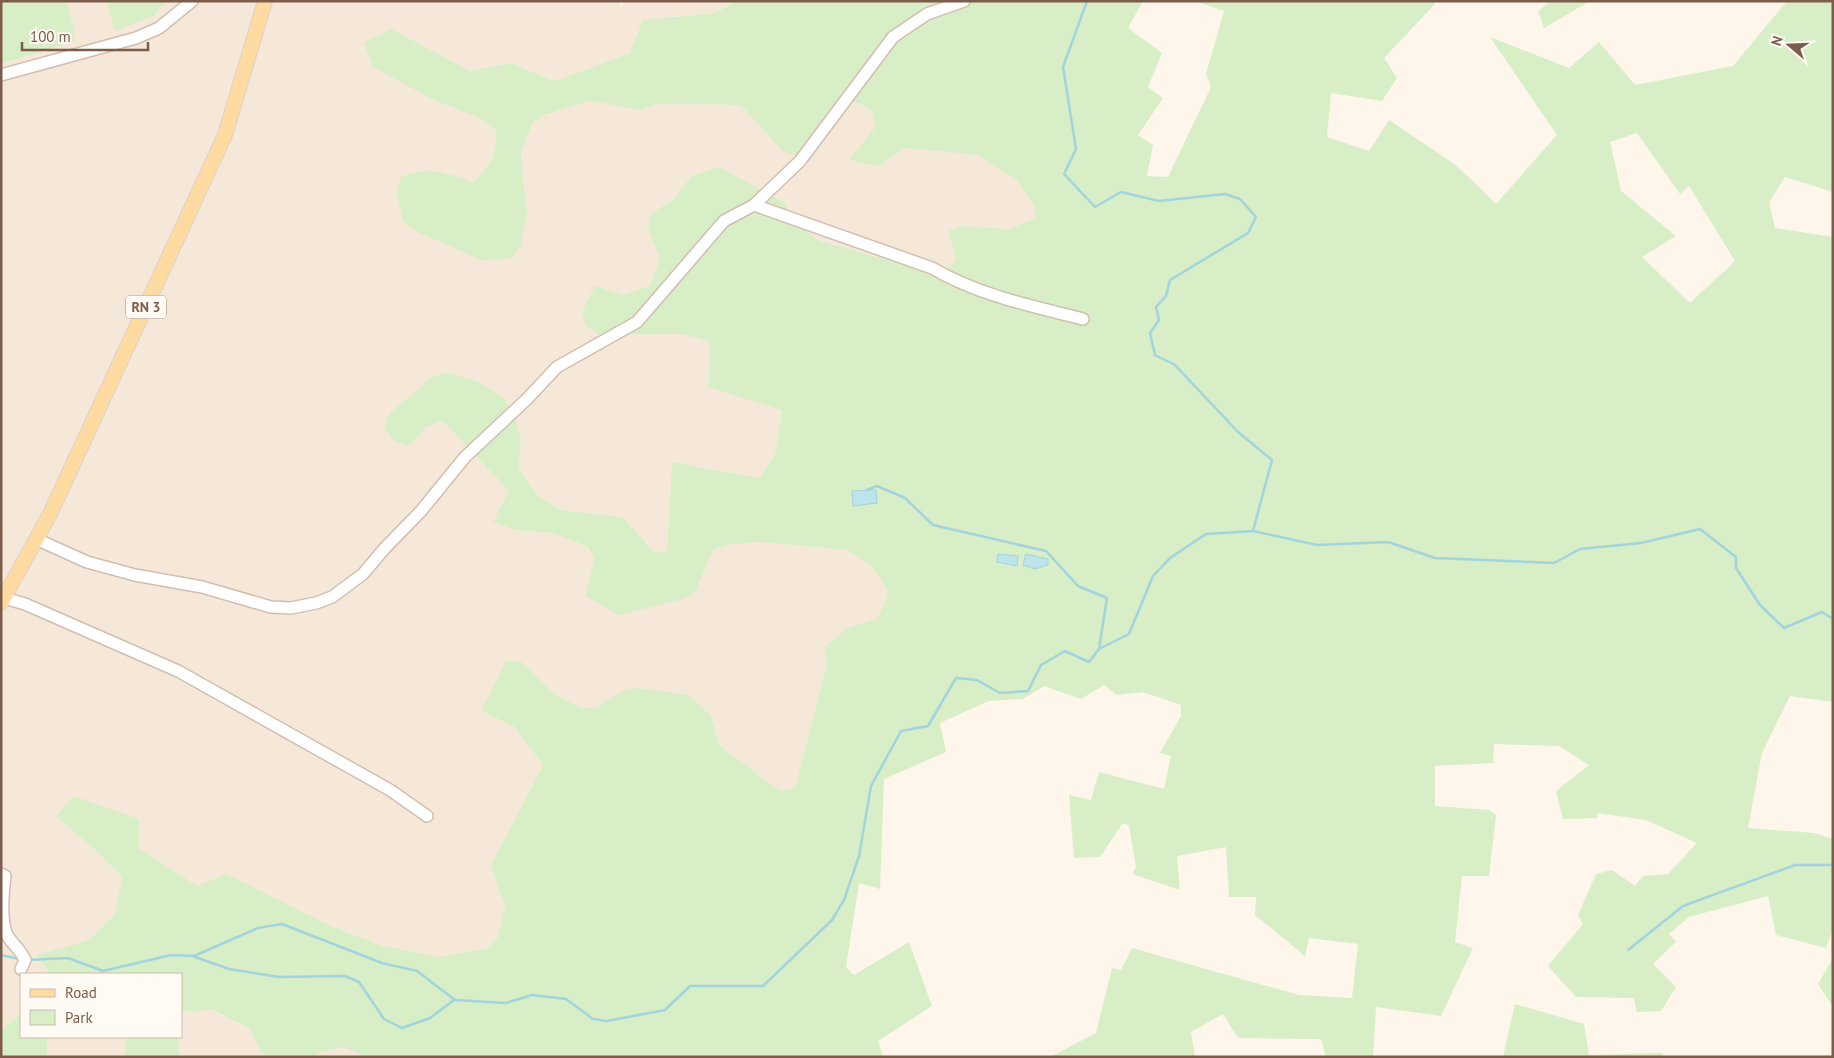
<svg xmlns="http://www.w3.org/2000/svg" width="1834" height="1058" viewBox="0 0 1834 1058" font-family="'PT Sans',sans-serif">
<rect width="100%" height="100%" fill="#fef6eb"/>
<!-- residential -->
<path fill="#f6e8d8" d="M67,1H106L115,30L154,16L167,1H619L620,7L628,1H732L731,4L714,13L670,17L630,53L555,81L510,63L470,71L392,29L434,100L484,120L496,131L497,146L484,173L472,182L445,173L527,214L521,153L532,124L544,115L589,101L641,110L656,104L742,105L782,151L843,102L859,103L872,112L875,127L850,159L879,166L904,148L978,155L1016,180L1034,204L1035,218L1008,229L962,226L948,231L956,259L947,270L933,273L818,240L791,218L691,176L674,199L650,214L648,230L660,258L650,286L623,295L599,335L681,334L710,342L708,387L782,409L775,454L759,478L672,462L667,552L653,551L623,517L561,510L536,494L519,469L521,439L448,373L407,446L427,427L443,421L509,491L494,522L515,530L553,533L588,547L594,560L585,596L696,591L713,550L727,545L757,542L847,550L871,565L888,591L884,605L876,619L847,628L827,664L795,788L780,791L719,745L711,716L622,691L596,708H581L554,694L522,662L481,711L514,727L543,765L491,865L505,907L498,937L487,948L439,957L380,945L331,926L197,887L139,848L91,846L122,876L115,914L89,940L36,955L50,974H21V1014L1,1030V64L76,41Z
M212,1010L250,1029L261,1053L273,1057H179L178,1037H181V1012Z
M47,1037H126L125,1057H47Z
M343,1047L368,1057H315L316,1054Z"/>
<!-- green -->
<path fill="#d7eec7" fill-rule="evenodd" d="M1,1H67L76,41L1,64Z
M106,1H167L154,16L115,31Z
M732,1H1143L1128,28L1162,53L1148,87L1163,98L1138,135L1153,145L1147,176L1168,177L1211,87L1206,74L1224,11L1194,1H1433L1435,4L1384,58L1397,78L1382,101L1331,93L1327,137L1369,151L1389,120L1457,166L1496,204L1557,135L1490,37L1569,68L1599,42L1635,85L1733,66L1787,1H1833V192L1785,177L1769,202L1775,228L1833,237V702L1790,696L1762,753L1748,828L1814,833L1833,839V929L1826,948L1776,935L1768,896L1689,917L1669,934L1676,942L1653,964L1676,987L1661,1011L1637,1012L1634,998L1576,997L1548,966L1583,924L1578,915L1596,874L1612,870L1635,886L1643,876L1668,874L1697,843L1646,820L1598,813L1597,818L1563,819L1556,791L1589,765L1559,746L1494,744L1493,763L1435,766V806L1489,810L1496,815L1489,876H1462L1455,942L1473,948L1441,1016L1376,1007L1373,1057H1326L1321,1039L1238,1038L1223,1014L1191,1032L1195,1057H1050L1096,1033L1112,968L1121,970L1132,948L1299,995L1352,998L1358,944L1309,938L1305,956L1255,915L1256,897H1229L1226,847L1177,856L1180,890L1132,874L1136,867L1129,825L1122,824L1100,857L1074,858L1069,795L1091,800L1099,772L1164,789L1171,756L1160,753L1181,716V705L1143,692L1117,695L1104,685L1081,699L1044,686L1023,699L989,701L940,723L946,752L884,779L880,889L859,883L846,967L854,975L909,942L932,1006L878,1041L883,1057H368L343,1047L316,1054L315,1057H273L261,1053L250,1029L213,1010L181,1012V974H50L36,955L89,940L115,914L122,876L91,846L56,816L74,796L139,819V848L197,886L226,874L331,926L380,945L439,957L487,948L498,937L505,907L491,865L543,765L514,727L481,711L506,661L522,662L554,694L581,708H596L622,691L638,688L688,695L711,716L719,745L780,791L795,788L827,664L824,648L847,628L876,619L884,605L888,591L871,565L847,550L757,542L727,545L713,550L696,591L684,599L619,615L585,596L594,560L588,547L553,533L515,530L493,522L509,491L443,421L427,427L408,446L394,441L385,429L389,414L433,376L448,373L477,381L503,397L512,410L521,439L519,469L536,494L561,510L623,517L653,551L667,552L672,462L759,478L775,454L782,410L708,387L710,342L681,334L599,335L586,326L582,312L595,286L623,295L650,286L660,258L648,230L650,214L674,199L691,176L719,167L785,203L791,218L818,240L933,273L947,270L956,259L948,231L962,226L1008,229L1035,218L1034,204L1016,180L978,155L904,148L879,166L849,160L875,127L872,112L859,103L843,102L811,153L796,156L782,151L741,105L656,104L641,110L589,101L544,115L532,124L521,153L527,214L521,244L513,258L482,260L415,231L403,221L396,192L401,177C427,165 447,173 473,182C490,168 497,152 496,131L484,120L434,100L373,67L364,43L392,29L470,71L510,63L555,81L630,53L643,20L714,13L731,4ZM1637,133L1680,194L1689,186L1735,261L1690,303L1642,257L1676,236L1621,191L1610,142Z
M1551,1H1590L1544,28L1538,11Z
M1833,958V1007L1818,984Z
M1515,1004L1584,1024L1589,1055L1663,1053V1057H1503Z
M21,1014V1037H47V1057H1V1030Z
M126,1037H178L179,1057H125Z"/>
<!-- water -->
<path fill="#bce4ea" stroke="#a2d4dd" d="M876,490L877,503L853,506L852,491Z
M998,554L1018,556L1017,566L997,562Z
M1026,554L1048,559V565L1035,569L1023,565Z"/>
<g fill="none" stroke-linecap="round" stroke-linejoin="round">
<!-- stream -->
<path stroke="#a2d4dd" stroke-width="2.5" d="M1087,1L1063,67L1076,149L1064,174L1095,207L1121,192L1159,201L1225,194L1240,199L1256,217L1248,233L1170,280L1166,296L1156,307L1159,320L1150,333L1155,355L1175,365L1238,432L1272,460L1253,531L1317,545L1388,542L1435,558L1554,563L1580,549L1641,543L1700,529L1736,557V568L1760,605L1784,628L1822,612L1833,619
M867,490L877,486L905,498L933,525L1046,551L1078,586L1107,598L1099,649
M1628,950L1683,906L1795,865H1833
M1,955L19,959
M195,957L229,969L279,977L345,976L359,982L384,1019L402,1028L430,1018L454,1000
M27,960L68,958L103,971L171,955L194,956L258,928L282,924L382,963L417,971L455,1000L506,1003L532,995L566,999L593,1019L607,1021L665,1010L690,986H763L832,920L844,900L859,856L871,786L901,731L928,726L956,678L977,680L1000,693L1028,691L1041,665L1065,651L1089,662L1099,649L1129,634L1153,576L1170,558L1206,534L1253,531"/>
<defs>
<path id="minor" d="M1,75L136,38L159,28L192,1
M754,205L800,161L893,37L927,14L964,1
M36,539L87,562L135,575L202,587L271,607L291,608L316,603L332,597L363,574L384,549L421,511L465,457L527,399L557,367L637,322L724,221L754,205L932,268C978,295 1031,306 1083,319
M4,598L25,604L178,671L390,790L427,816
M1,874L5,876C3,892 0,919 7,935C12,944 21,950 25,960L21,969"/>
<path id="major" d="M1,603L50,514L225,135L265,1"/>
</defs>
<!-- minor casing -->
<use href="#minor" stroke="#d2beae" stroke-width="14"/>
<!-- major casing -->
<use href="#major" stroke="#dad1cc" stroke-width="16"/>
<!-- minor -->
<use href="#minor" stroke="#fff" stroke-width="11"/>
<!-- major -->
<use href="#major" stroke="#ffdba1" stroke-width="14"/>
</g>
<g text-anchor="middle" dominant-baseline="central" stroke-width="5" stroke-linejoin="round" paint-order="stroke">
<!-- shield labels -->
<rect fill="#fffaf3" stroke="#a38b7d" stroke-width="1" x="126" y="295.5" width="40" height="23" rx="4"/>
<g font-size="14" font-weight="bold" fill="#7c5c4a">
<text x="146" y="307">RN 3</text>
</g>
</g>
<!-- border -->
<rect width="1834" height="1058" fill="none" stroke="#7c5c4a" stroke-width="5"/>
<!-- legend -->
<rect x="20" y="973" width="162" height="65" fill="#fffaf3" stroke="#cbbbaf"/>
<rect x="30" y="989" width="25" height="8" fill="#ffdba1" stroke="#cbbbaf"/>
<text x="65" y="998" font-size="15" fill="#7c5c4a">Road</text>
<rect x="30" y="1010" width="25" height="15" fill="#d7eec7" stroke="#cbbbaf"/>
<text x="65" y="1023" font-size="15" fill="#7c5c4a">Park</text>
<!-- north arrow -->
<g transform="translate(1789 45) rotate(289)" stroke="#fffaf3" stroke-width="4" paint-order="stroke">
<path d="M0-4L9 19L0 12L-9 19Z" fill="#7c5c4a"/>
<text y="-8" font-size="14" font-weight="bold" text-anchor="middle" fill="#7c5c4a">N</text>
</g>
<!-- scale -->
<path d="M22 42v8h126v-8" fill="none" stroke="#7c5c4a" stroke-width="2.5"/>
<text x="30" y="42" font-size="15" fill="#7c5c4a" stroke="#fffaf3" stroke-width="4" paint-order="stroke">100 m</text>
</svg>
